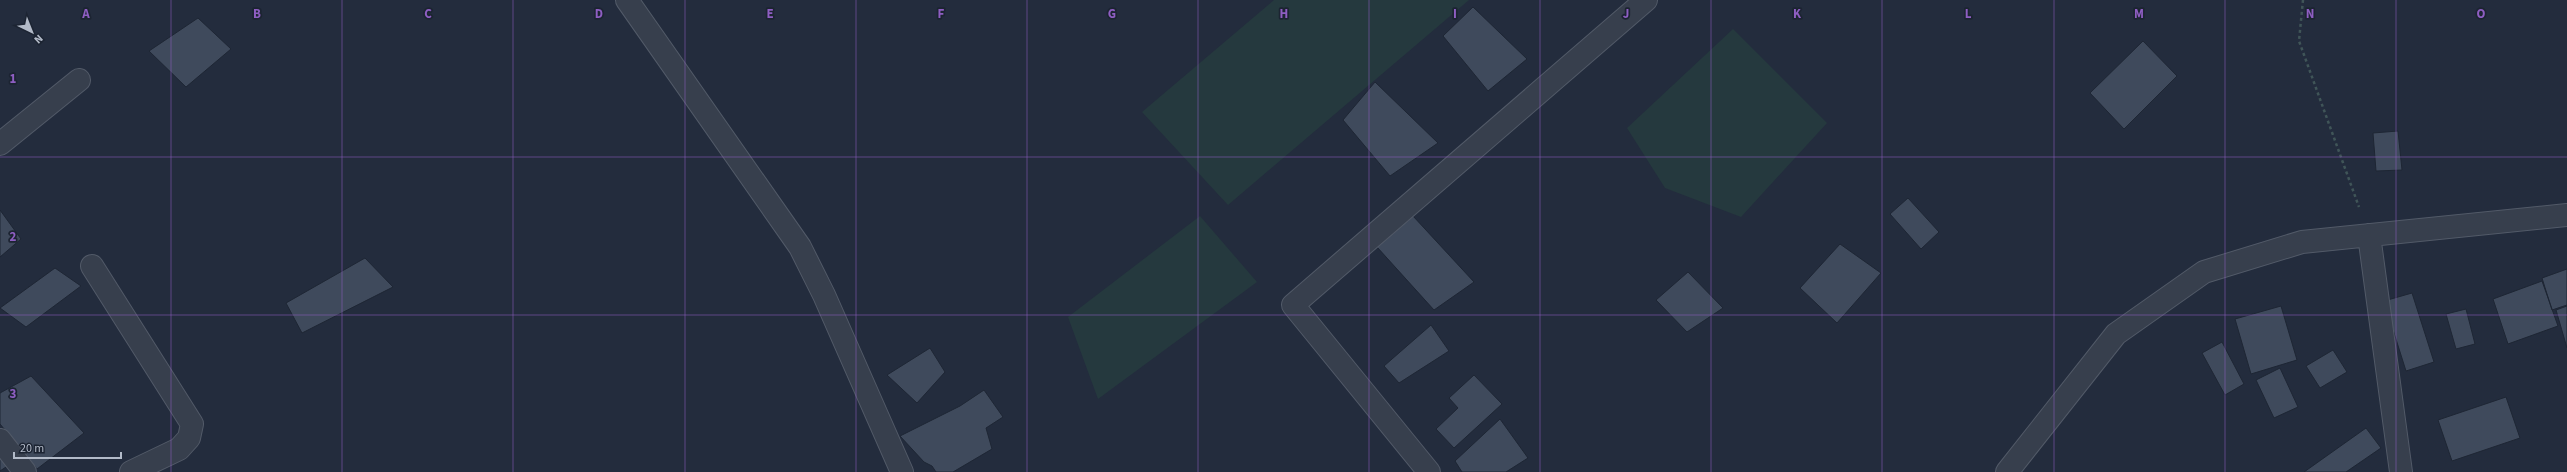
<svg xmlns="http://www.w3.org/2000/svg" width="2567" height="472" viewBox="0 0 2567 472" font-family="'Source Sans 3',sans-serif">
<rect width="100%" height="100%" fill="#232c3d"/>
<!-- green -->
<path fill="#25393e" d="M1274,0H1469L1228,205L1142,112Z
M1733,29L1827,123L1741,217L1665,188L1627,128Z
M1200,216L1257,282L1098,399L1068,317Z"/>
<!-- building -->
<path fill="#3f4a5c" stroke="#1e2634" d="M1473,7L1527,59L1488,91L1443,36Z
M198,18L231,49L186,87L149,51Z
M2143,41L2177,76L2124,129L2090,93Z
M1375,82L1438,143L1390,176L1343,120Z
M2398,131L2402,170L2376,171L2373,133Z
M1908,198L1939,232L1921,249L1890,214Z
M0,210L21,239L0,257Z
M1413,216L1474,282L1434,310L1377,247Z
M1840,244L1881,273L1837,323L1800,288Z
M365,258L393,287L302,333L286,303Z
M55,268L81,286L26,327L0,308Z
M2567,269V305L2552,310L2542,278Z
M1688,272L1723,308L1687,332L1656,300Z
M2542,281L2558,326L2508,344L2493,299Z
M2412,293L2434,362L2406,371L2384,301Z
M2281,306L2297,360L2251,374L2235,319Z
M2567,306V348L2556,310Z
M2466,309L2475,344L2456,349L2446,314Z
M1431,325L1449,351L1399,383L1384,366Z
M2222,342L2244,384L2225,395L2202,353Z
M930,348L945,372L917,403L887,375Z
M2333,350L2347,372L2320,388L2306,366Z
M2280,368L2298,407L2274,418L2256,380Z
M1474,375L1502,404L1454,448L1436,429L1458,408L1449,398Z
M31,376L84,433L37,469L0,424V393Z
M984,390L1003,417L986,428L992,449L953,472H936L932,466L924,462L900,436L960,406Z
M2506,397L2520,438L2452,461L2438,420Z
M1500,419L1528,458L1506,472H1462L1455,461Z
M2366,428L2381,448L2346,472H2304Z
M0,454L9,465L0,471Z"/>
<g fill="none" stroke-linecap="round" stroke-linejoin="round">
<defs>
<path id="street" d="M627,0L800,247L824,295L902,472
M0,144L79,80
M2369,235L2401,472
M92,266L192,424L189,438L179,449L131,472
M0,440L25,472
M1429,472L1293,305L1646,0
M2007,472L2116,334L2204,272L2302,242L2567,215"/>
</defs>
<!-- street casing -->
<use href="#street" stroke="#525a68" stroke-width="24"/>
<!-- path -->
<path stroke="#405558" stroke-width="2.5" stroke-dasharray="3 3" stroke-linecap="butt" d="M2303,0L2299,41L2359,207"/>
<!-- street -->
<use href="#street" stroke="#373f4d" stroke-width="22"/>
</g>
<!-- grid -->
<path fill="none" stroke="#8e5ec2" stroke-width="1" stroke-opacity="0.55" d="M171,0V472M342,0V472M513,0V472M685,0V472M856,0V472M1027,0V472M1198,0V472M1369,0V472M1540,0V472M1711,0V472M1882,0V472M2054,0V472M2225,0V472M2396,0V472M0,157H2567M0,315H2567"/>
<g font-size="13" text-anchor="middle" font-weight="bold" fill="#8e5ec2" stroke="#1c2432" stroke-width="3.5" stroke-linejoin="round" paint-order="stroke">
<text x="86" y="18">A</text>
<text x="257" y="18">B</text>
<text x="428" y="18">C</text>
<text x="599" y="18">D</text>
<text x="770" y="18">E</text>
<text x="941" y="18">F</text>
<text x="1112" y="18">G</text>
<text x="1284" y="18">H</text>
<text x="1455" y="18">I</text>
<text x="1626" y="18">J</text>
<text x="1797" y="18">K</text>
<text x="1968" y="18">L</text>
<text x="2139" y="18">M</text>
<text x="2310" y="18">N</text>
<text x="2481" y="18">O</text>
<text x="13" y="83">1</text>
<text x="13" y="241">2</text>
<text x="13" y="398">3</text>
</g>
<!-- north arrow -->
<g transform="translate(32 32) rotate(137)" stroke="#1c2432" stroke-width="3" paint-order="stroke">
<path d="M0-3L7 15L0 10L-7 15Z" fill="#b2bac8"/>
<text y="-6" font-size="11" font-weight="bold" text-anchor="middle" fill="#b2bac8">N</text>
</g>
<!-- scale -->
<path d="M14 452v6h107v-6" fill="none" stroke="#b2bac8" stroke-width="2"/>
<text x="20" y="452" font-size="12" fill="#b2bac8" stroke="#1c2432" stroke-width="3" paint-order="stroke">20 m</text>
</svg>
